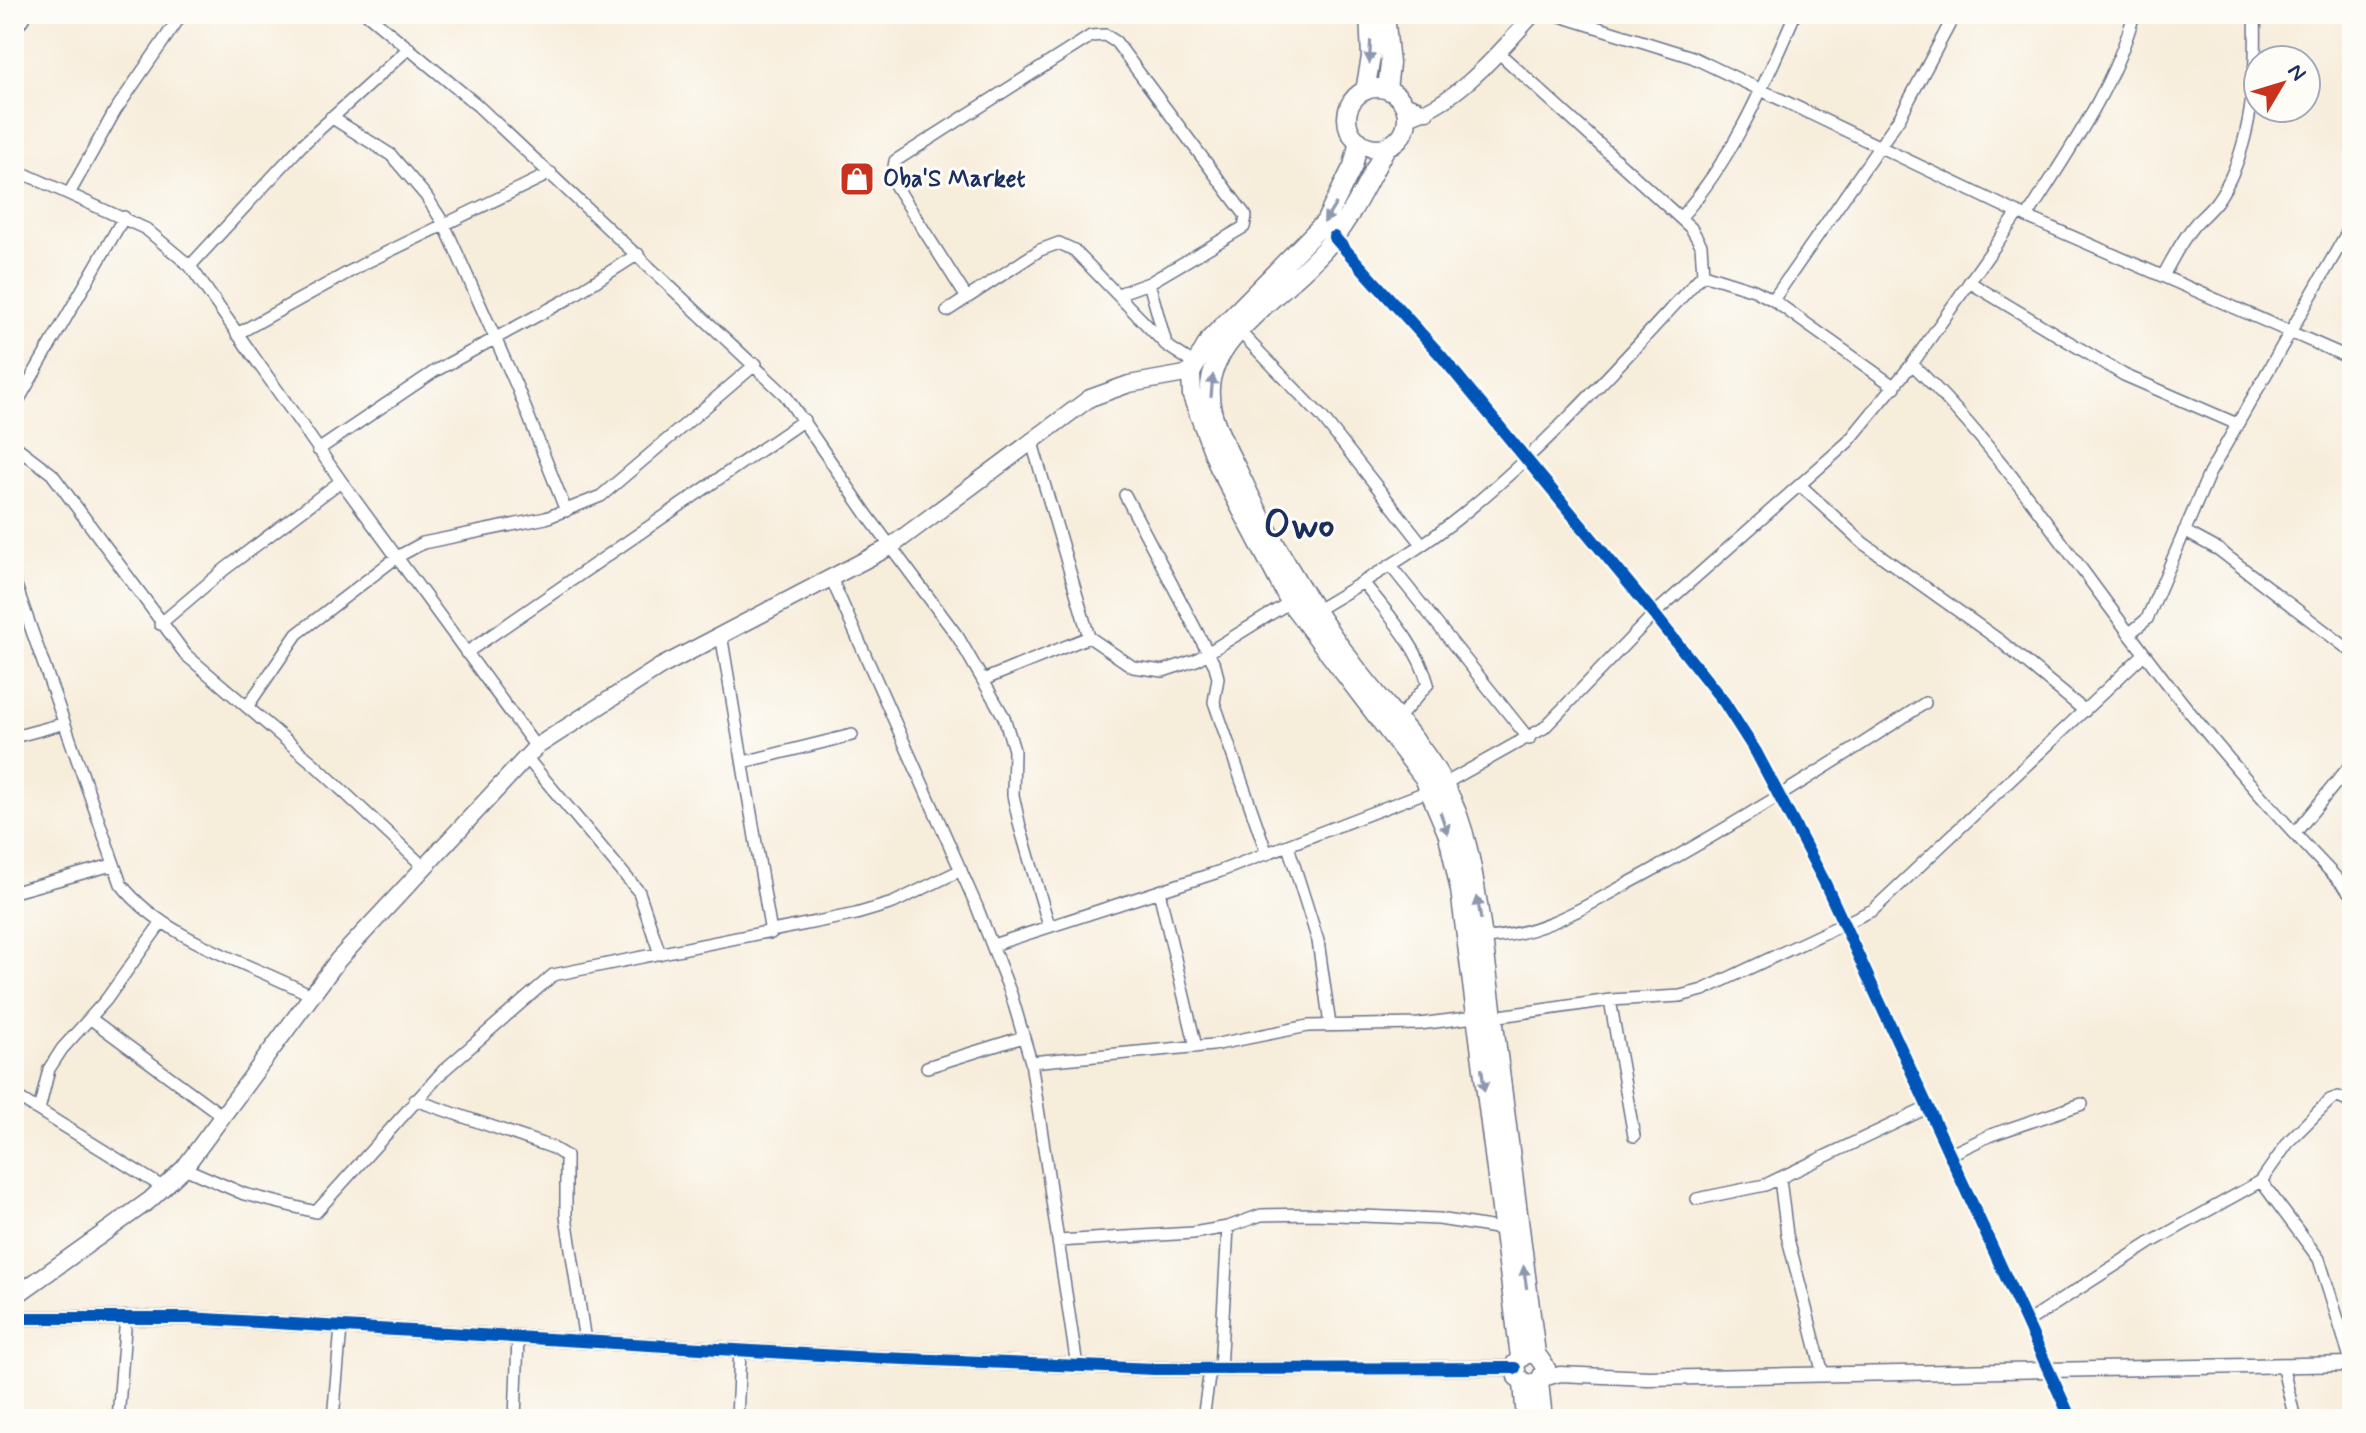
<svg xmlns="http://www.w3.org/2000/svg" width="2366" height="1433" viewBox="0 0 2366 1433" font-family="Mynerve,sans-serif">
<rect width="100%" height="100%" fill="#fdfcf7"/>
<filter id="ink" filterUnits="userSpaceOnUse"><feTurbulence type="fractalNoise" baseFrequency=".0125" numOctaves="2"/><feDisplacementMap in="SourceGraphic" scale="16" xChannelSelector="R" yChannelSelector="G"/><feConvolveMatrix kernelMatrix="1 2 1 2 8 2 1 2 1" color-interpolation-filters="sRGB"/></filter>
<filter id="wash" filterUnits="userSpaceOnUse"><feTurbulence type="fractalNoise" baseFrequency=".006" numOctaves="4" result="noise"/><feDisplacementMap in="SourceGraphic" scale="32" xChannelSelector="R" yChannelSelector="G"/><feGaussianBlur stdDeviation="1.8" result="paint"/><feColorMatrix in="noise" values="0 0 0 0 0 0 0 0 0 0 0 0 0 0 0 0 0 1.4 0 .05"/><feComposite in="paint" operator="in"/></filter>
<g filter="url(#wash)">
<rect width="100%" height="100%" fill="#f7eddb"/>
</g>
<g filter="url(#ink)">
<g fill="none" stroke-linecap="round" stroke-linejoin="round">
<defs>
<path id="minor" d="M367,14L477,105L785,395L868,516L958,637L1004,717L1014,750L1013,795L1020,827L1049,926
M1554,14L1692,57L2018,213L2352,359
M14,32L26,14
M331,117L391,155L426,196L444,224L517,387L566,511
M14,169L146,229L190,266L341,481L536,747
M70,192L115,111L182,14
M2027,217C2067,153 2114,88 2134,14
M1680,218C1733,159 1764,85 1795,14
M1334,237L1443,358L1654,614L1724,702L1756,752L1824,881L2071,1419
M190,266L301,146L409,48
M1703,274L1754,290L1773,300L1895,387
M2163,276C2173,258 2182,239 2196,223C2203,216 2211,209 2217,201C2253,150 2257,74 2255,14
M1969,282L2124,375L2237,424
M1149,283L1165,340
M967,298L892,180L895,161L1091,36L1105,35L1116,42L1246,216L1244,227L1149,283L1118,294
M1773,300L1900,117L1955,14
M947,311L1040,250L1059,243L1074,250L1166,345L1195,364
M1240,332L1322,417L1422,544
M237,334L367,262L551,173
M1912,364C2000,449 2067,552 2141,649C2205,735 2277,817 2352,894
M14,408L124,217
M1031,439L1089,637L1133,667L1163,671L1196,660L1290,602
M14,445L52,474L186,655L314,764L423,866
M318,450L435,371L566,300L638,254
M1800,485L1863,543L1999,640L2085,711
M1125,495L1215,666L1218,678L1214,702L1267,854
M2184,531L2219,550L2352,652
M1390,565L1529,739
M831,578L977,907L1011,994L1031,1062L1077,1366
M14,580L121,884C163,939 249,963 311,995
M1363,582C1387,613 1418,646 1428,684L1397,720
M1315,611C1364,581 1417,552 1462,515C1551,443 1626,357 1703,274L1701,245L1691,228L1498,52
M160,624L225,569L341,481
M721,634L771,933
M2129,634L2147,619L2209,474L2352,224
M466,653L804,420
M983,680L1089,637
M247,707L297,634L397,557L423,543L546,518L601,496L756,364
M14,737L62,724
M525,756L639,892L660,954
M744,762L852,735
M1444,784L1544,728L1654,614L1848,442L1912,364L2018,213
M2296,832L2352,763
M1288,846L1318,941L1330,1025
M1159,891L1196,1047
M14,892L112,865
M1483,938C1542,936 1589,904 1640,877C1737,824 1832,764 1925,703
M993,945L1218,872L1431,790
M1610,1000L1634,1136
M1493,1017L1610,1000L1680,996L1703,990L1873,910L2144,654
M91,1019L224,1117
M1031,1062L1213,1045L1308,1026L1419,1024L1475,1017
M927,1067L1023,1037
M14,1095L164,1188
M415,1100L551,1147L566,1156V1216L585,1341
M39,1110L49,1069L62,1049L106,1000L161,923
M1951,1154L1991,1135L2082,1104
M184,1168L244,1194L316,1212L444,1070L553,975L856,914L893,903L961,870
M1780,1179L1787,1235L1823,1374
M2261,1181L2319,1259L2352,1364
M1697,1199L1765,1185L1929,1107
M1058,1241L1193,1233L1228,1227L1261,1215L1312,1214L1439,1219L1502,1229
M2027,1322L2150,1243L2261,1181L2290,1140L2330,1100L2338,1097L2352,1103
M2282,1365L2295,1419
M1220,1370L1228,1227
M118,1419L126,1316
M333,1419L341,1328
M515,1419L518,1338
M737,1419L740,1351
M1203,1419L1210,1370"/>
<path id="tertiary" d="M1404,103L1427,112
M1407,118C1458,103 1499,52 1534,14
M14,1318H189L856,1357L1155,1369L1515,1368
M1543,1379L1560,1374L1648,1378L2352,1364"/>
<path id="secondary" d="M14,1297L150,1200L184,1168L338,960L536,747L660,667L890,547L1090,398L1129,384L1191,373"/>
<path id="primary" d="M1385,14L1390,64L1387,89
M1347 118a30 30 0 1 1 60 0a30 30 0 1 1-60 0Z
M1365,91L1371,57L1369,14
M1359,141L1353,166L1325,222L1210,339L1191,373L1192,396L1219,467L1290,602L1424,778L1448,835L1460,890L1520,1357
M1387,146C1367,182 1349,224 1320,254C1289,287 1235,324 1216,364C1198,402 1223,440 1239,473C1270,539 1306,601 1350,660C1380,702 1421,740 1445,786C1470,832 1475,887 1483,938L1536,1354L1546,1368L1539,1382L1527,1384L1517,1377L1515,1364L1525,1354H1536
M1539,1382L1543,1419
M1523,1383L1526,1419"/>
</defs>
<!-- minor casing -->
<use href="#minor" stroke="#68728a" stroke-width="14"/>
<!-- tertiary casing -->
<use href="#tertiary" stroke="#68728a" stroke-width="17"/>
<!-- secondary casing -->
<use href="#secondary" stroke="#68728a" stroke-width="19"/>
<!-- primary casing -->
<use href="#primary" stroke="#68728a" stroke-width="21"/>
<!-- minor -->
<use href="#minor" stroke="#fff" stroke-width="11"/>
<!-- tertiary -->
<use href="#tertiary" stroke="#fff" stroke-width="14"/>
<!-- secondary -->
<use href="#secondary" stroke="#fff" stroke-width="16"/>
<!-- primary -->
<use href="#primary" stroke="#fff" stroke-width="18"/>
<defs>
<path id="cycleway" d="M1334,237L1443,358L1654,614L1724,702L1756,752L1824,881L2071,1419
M14,1318H189L856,1357L1155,1369L1515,1368"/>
</defs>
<!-- cycleway casing -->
<use href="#cycleway" stroke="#fdfcf7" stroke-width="17"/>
<!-- cycleway -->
<use href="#cycleway" stroke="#0057b8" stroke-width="12"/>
</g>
<!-- one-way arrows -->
<defs><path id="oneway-solid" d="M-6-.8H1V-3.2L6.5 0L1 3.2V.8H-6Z" transform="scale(2)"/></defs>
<g fill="#8d97ae">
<use href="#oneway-solid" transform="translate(1370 52) rotate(93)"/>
<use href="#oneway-solid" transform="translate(1330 213) rotate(122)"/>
<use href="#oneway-solid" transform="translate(1212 386) rotate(-85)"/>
<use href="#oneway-solid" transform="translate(1444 823) rotate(71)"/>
<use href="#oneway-solid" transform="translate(1479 908) rotate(-99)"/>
<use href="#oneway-solid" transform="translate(1483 1080) rotate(83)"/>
<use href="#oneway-solid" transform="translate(1525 1277) rotate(-98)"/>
</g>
</g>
<!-- icons -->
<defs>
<symbol id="shop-square" viewBox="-11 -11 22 22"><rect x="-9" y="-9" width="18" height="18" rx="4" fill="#c8321e" stroke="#fdfcf7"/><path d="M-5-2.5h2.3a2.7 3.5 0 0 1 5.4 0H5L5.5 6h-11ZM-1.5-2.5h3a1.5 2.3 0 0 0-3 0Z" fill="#fff"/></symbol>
</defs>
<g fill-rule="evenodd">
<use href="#shop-square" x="837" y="159" width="40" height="40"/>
</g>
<g text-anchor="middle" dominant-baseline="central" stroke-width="6" stroke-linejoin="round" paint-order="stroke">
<!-- poi labels -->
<g font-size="24" font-weight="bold" fill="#1b2f5e" stroke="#fdfcf7" text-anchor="start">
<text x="883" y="179">Oba'S Market</text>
</g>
<!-- town labels -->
<g font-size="40" font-weight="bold" fill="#1b2f5e" stroke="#fdfcf7">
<text x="1299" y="526">Owo</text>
</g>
</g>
<!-- margin -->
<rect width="2366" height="1433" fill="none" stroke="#fdfcf7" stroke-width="48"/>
<!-- north arrow -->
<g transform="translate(2282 84) rotate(52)"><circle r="38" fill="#fdfcf7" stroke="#a3aaba" stroke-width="2"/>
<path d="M0-6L14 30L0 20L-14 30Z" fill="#c8321e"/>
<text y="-12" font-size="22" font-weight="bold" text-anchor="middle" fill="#1b2f5e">N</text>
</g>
</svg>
